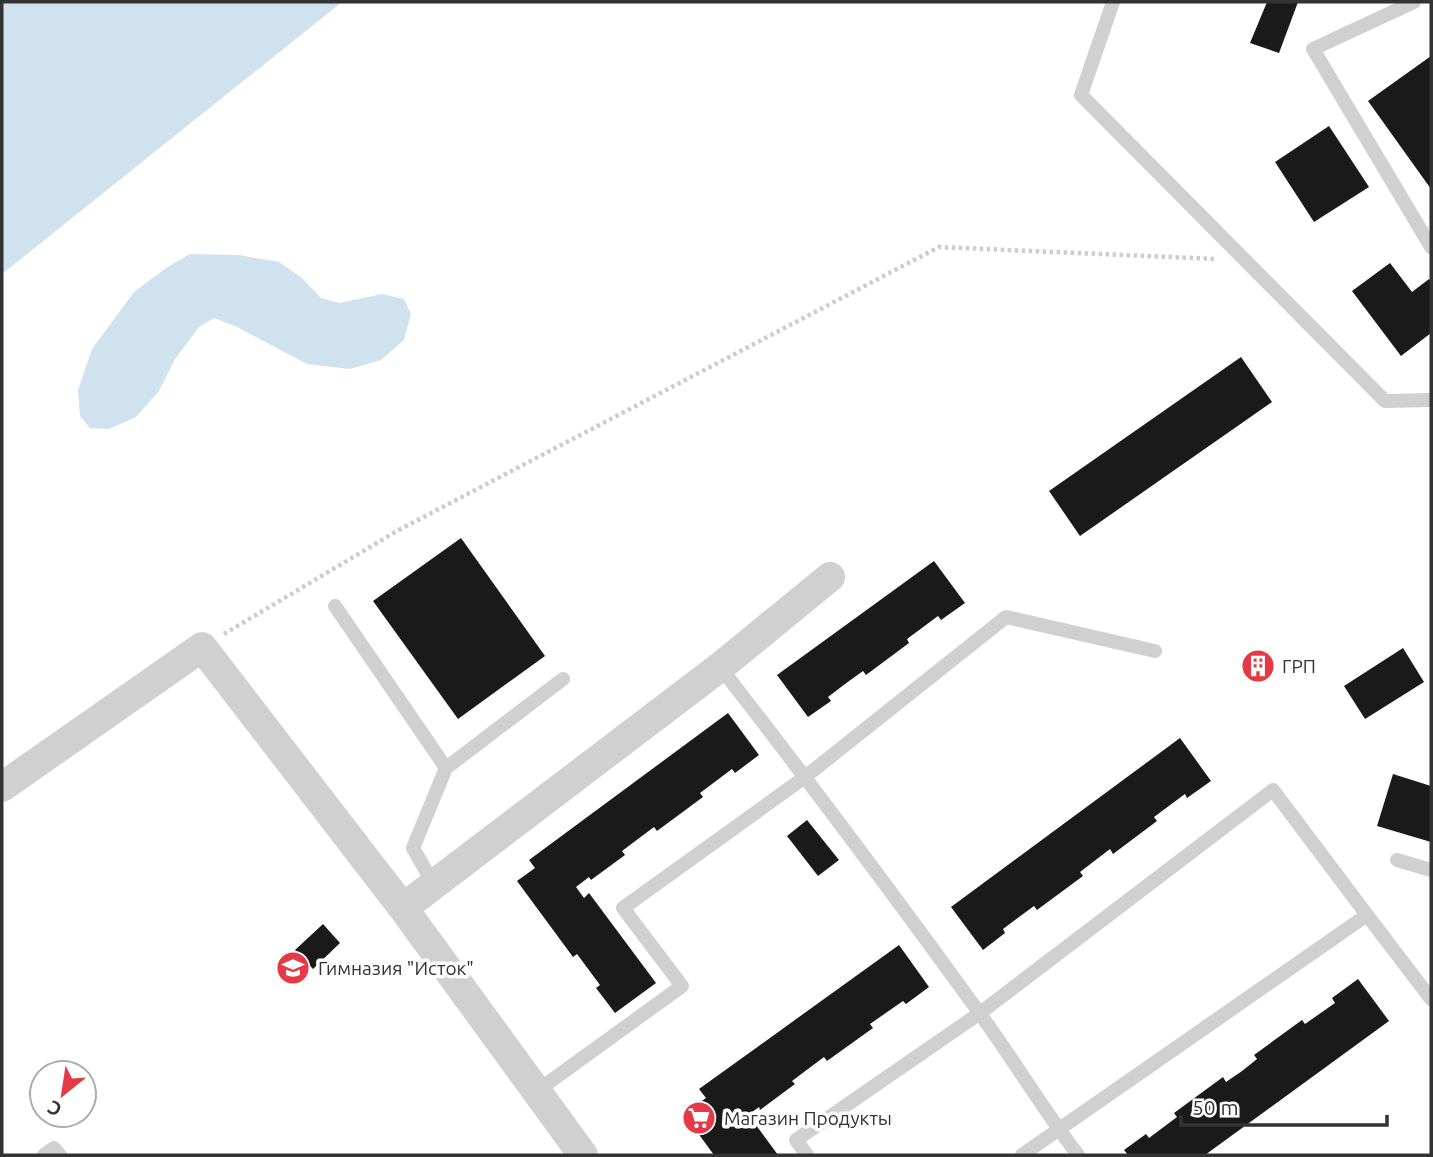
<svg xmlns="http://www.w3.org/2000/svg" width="1433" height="1157" viewBox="0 0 1433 1157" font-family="Ubuntu,sans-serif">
<rect width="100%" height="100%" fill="#fff"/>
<!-- water -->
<path fill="#cfe2ee" d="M2,2H342L2,274Z
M190,254L239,255L279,262L302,278L321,298L339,303L382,294L404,299L411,314L404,340L381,360L350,369L307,364L237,327L214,318L199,327L175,359L159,391L136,417L109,429L90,428L80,416L78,390L92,349L134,292L166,268Z"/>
<!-- building -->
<path fill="#1a1a1a" d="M1267,2H1298L1279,53L1250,43Z
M1431,56V189L1368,101Z
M1329,126L1369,187L1314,222L1275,162Z
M1390,263L1412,292L1429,279L1431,282V333L1401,356L1352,291Z
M1241,357L1272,402L1080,536L1049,491Z
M461,538L545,656L458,719L373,601Z
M934,561L965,603L941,620L938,616L907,639L909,643L866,675L863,671L845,684L828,697L831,701L808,717L777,675Z
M1403,648L1424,682L1365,719L1344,686Z
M1261,653L1271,665L1255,679L1244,667Z
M728,713L759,755L735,773L732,769L700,793L703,797L657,831L654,827L622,851L625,855L591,880L589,877L576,887L584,898L589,893L656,983L615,1013L596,988L600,985L577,954L573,957L517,881L535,868L529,860Z
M1180,738L1211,781L1187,798L1185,794L1154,817L1157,821L1113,854L1110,849L1080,872L1083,876L1037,910L1034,906L1003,929L1005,933L983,950L951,907Z
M1393,774L1431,786V842L1377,826Z
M807,820L839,860L818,876L787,836Z
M323,924L340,943L313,969L295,950Z
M899,945L929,987L906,1004L903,1001L870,1024L873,1028L827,1061L824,1057L792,1081L795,1084L760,1110L759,1107L744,1118L752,1128L756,1125L778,1155H714L684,1114L706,1098L699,1089Z
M1358,979L1389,1021L1205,1155H1128L1124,1150L1146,1134L1149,1138L1177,1117L1174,1113L1223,1077L1226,1082L1242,1071L1257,1059L1254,1055L1302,1020L1305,1024L1335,1003L1332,998Z"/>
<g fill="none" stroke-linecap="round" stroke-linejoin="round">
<!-- path -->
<path stroke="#cdcdcd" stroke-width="4.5" stroke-dasharray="3.5 3.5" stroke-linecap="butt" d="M224,634L397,531L939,247L1216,259"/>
<!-- service -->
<path stroke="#d0d0d0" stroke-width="14" d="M1113,2L1081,95L1385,401L1431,400
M1414,2L1313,49L1431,247
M335,606L446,768L413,848L434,885
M720,667C808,780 894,895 978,1011C1013,1059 1043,1109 1078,1155
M446,768L563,679
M1397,860L1431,870
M537,1091L682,986L623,908L805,777L1006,617L1155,651
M44,1155L54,1148L60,1155
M807,1155L796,1140L980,1013L1273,790L1367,915L1431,999
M1022,1155L1367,915"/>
<!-- minor -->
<path stroke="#d0d0d0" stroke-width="30" d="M2,787L202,647L403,908
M583,1155L403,908L720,667L830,577"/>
</g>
<!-- icons -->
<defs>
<symbol id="building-disc" viewBox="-11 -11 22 22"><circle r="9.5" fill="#e63946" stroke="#fff"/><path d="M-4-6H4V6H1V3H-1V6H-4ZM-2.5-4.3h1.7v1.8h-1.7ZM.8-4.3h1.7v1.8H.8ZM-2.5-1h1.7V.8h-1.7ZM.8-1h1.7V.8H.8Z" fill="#fff"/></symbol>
<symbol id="school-disc" viewBox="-11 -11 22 22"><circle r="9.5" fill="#e63946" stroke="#fff"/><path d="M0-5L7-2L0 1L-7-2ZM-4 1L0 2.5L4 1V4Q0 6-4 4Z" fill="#fff"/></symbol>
<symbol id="supermarket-disc" viewBox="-11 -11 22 22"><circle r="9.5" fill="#e63946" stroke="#fff"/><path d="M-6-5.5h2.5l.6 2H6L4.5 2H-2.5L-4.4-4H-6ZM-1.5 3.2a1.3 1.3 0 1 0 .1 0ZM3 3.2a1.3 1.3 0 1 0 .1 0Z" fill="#fff"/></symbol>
</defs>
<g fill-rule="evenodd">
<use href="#building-disc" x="1239" y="647" width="38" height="38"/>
<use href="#school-disc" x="274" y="949" width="38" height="38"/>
<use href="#supermarket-disc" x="680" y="1099" width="38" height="38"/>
</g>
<g text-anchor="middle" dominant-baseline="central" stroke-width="7" stroke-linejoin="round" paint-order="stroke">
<!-- poi labels -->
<g font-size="19" fill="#333" stroke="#fff" text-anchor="start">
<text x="1282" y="666">ГРП</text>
<text x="318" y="968">Гимназия "Исток"</text>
<text x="724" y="1118">Магазин Продукты</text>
</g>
</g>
<!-- border -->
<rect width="1433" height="1157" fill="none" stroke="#333333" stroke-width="7"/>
<!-- north arrow -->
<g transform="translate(63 1094) rotate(210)"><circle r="33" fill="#ffffff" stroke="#adadad" stroke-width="2"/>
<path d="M0-5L12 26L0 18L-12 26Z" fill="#e63946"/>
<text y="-10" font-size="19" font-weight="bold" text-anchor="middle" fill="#333333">С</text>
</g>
<!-- scale -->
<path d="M1181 1115v10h206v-10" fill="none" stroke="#333333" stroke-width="3.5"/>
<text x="1192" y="1115" font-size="21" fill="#333333" stroke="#ffffff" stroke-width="5" paint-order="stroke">50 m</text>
</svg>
